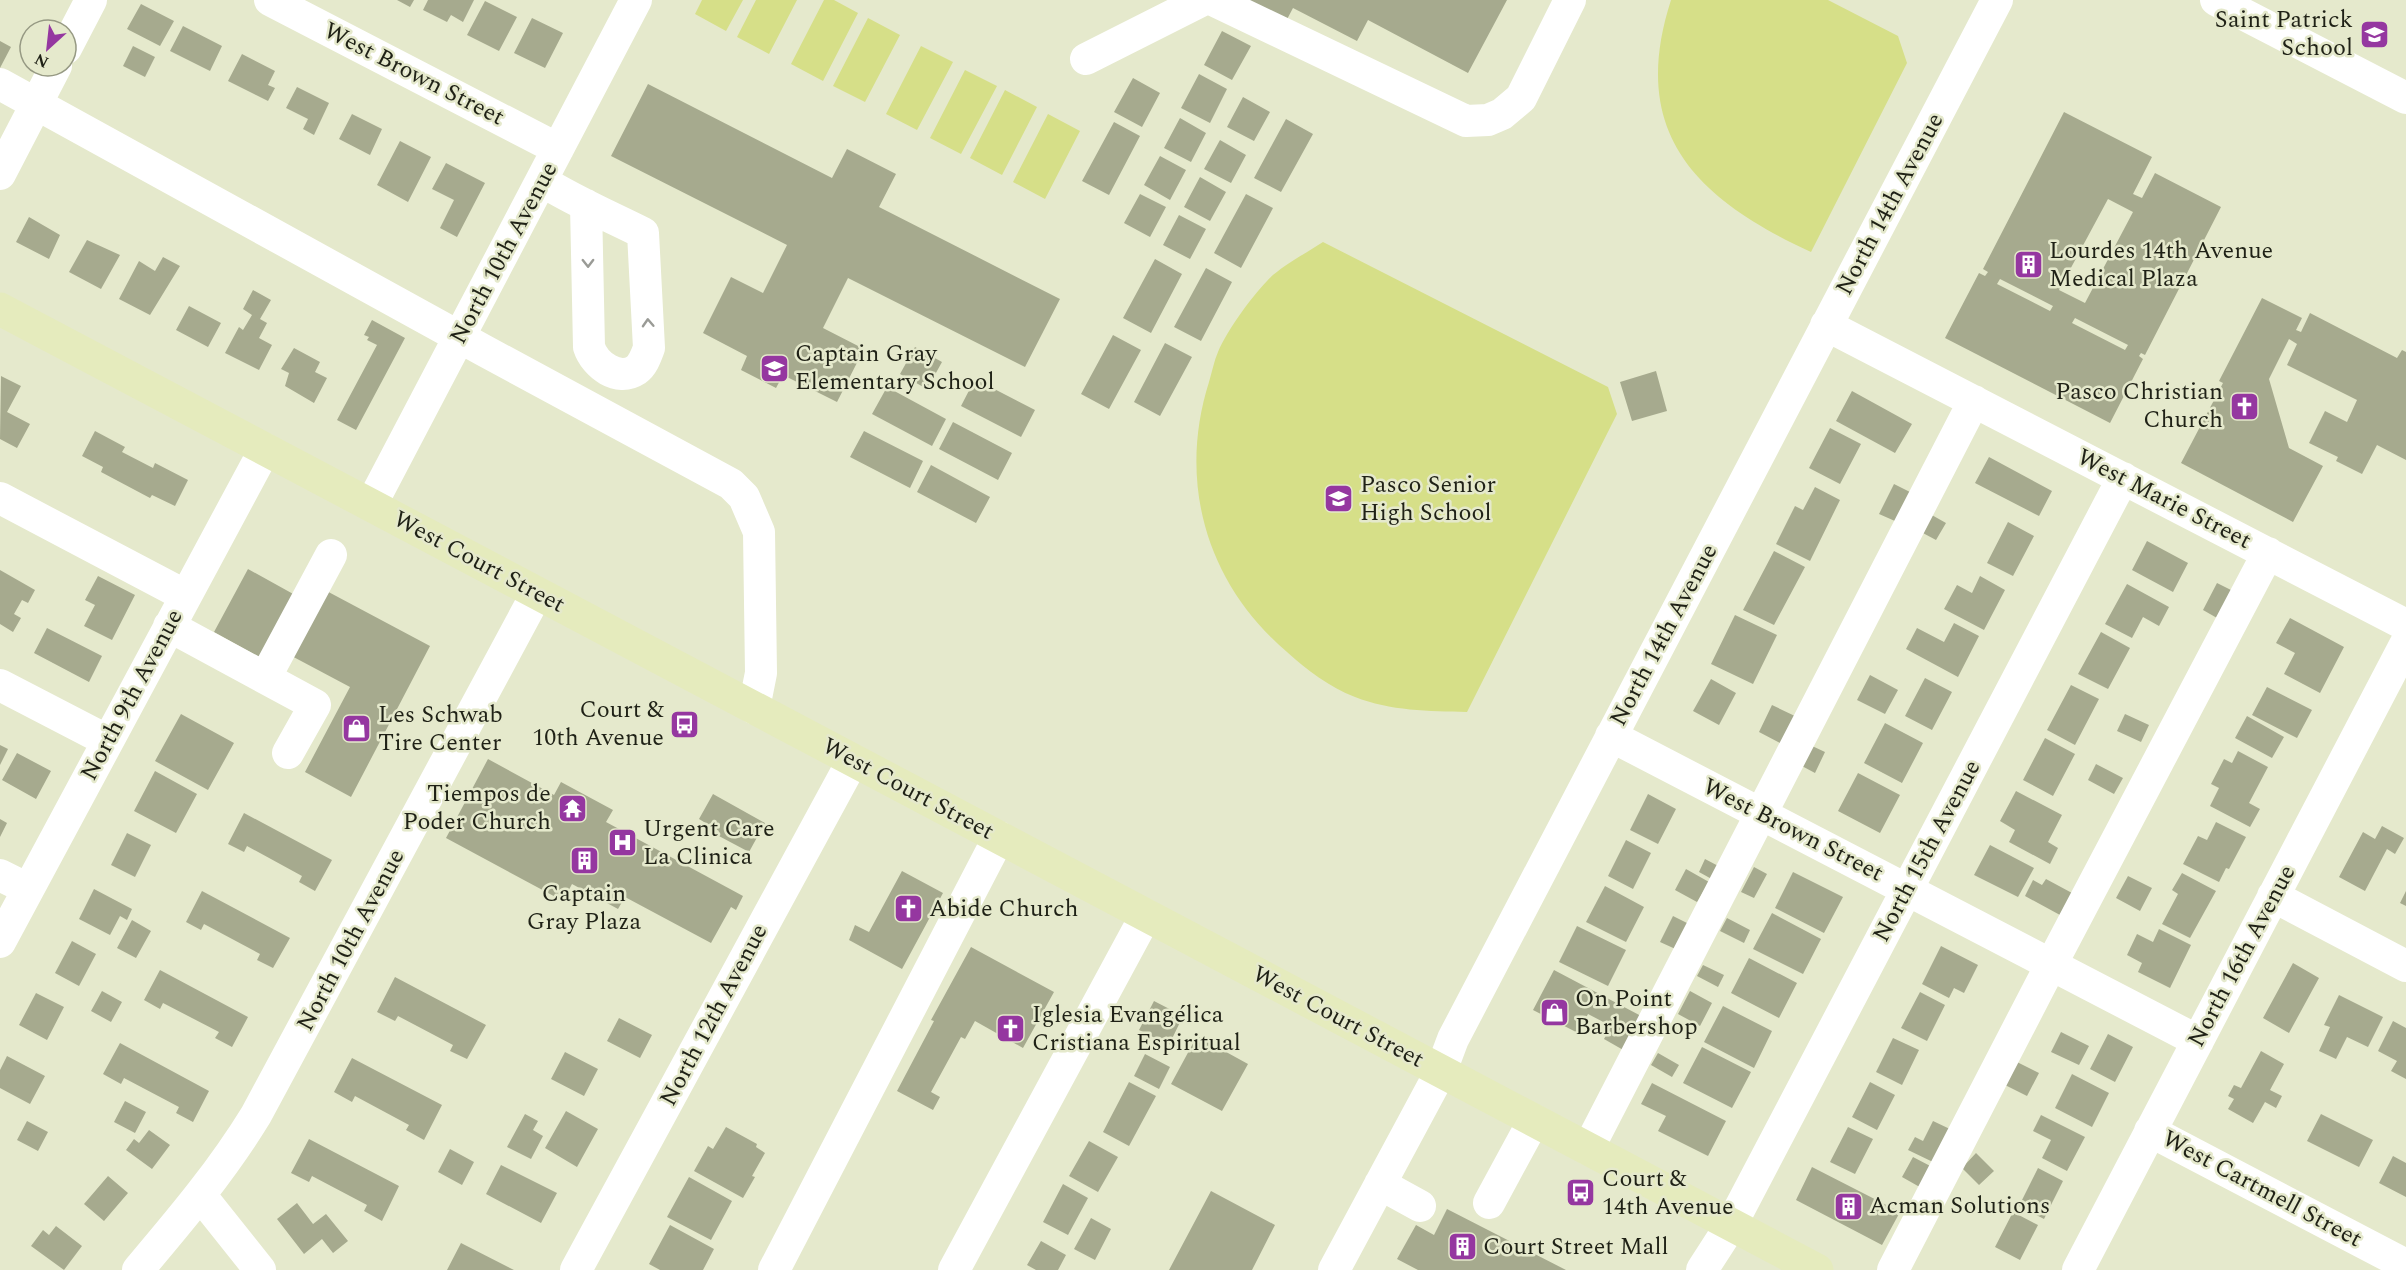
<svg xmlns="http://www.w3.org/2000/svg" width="2406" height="1270" viewBox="0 0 2406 1270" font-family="Spectral,serif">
<rect width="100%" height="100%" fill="#e5e9cc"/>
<!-- green -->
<path fill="#d6df88" d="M702,0H743L726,31L695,14Z
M756,0H797L769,54L737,37Z
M824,0H834L858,13L823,81L791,64Z
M1671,0H1828L1898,36L1907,63L1811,252C1696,199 1628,133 1671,0Z
M868,18L900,35L865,102L833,86Z
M921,46L953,62L917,130L886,114Z
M965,70L997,86L961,154L930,138Z
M1005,90L1037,107L1002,175L970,158Z
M1048,114L1080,131L1045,199L1013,182Z
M1323,242L1608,387L1617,414L1467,712C1429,711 1390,711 1355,697C1329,687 1307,670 1287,652C1207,584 1177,483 1209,382C1212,372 1214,361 1218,352C1228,329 1250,299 1267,281C1278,268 1308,252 1323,242Z"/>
<!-- building -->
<path fill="#a6aa8e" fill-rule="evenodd" d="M397,0H414L410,7Z
M428,0H474L463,22L451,15L447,22L423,10Z
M1238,0H1507L1468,73L1368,20L1357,41L1293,8L1284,25Z
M485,1L517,17L499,51L467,35Z
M141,4L174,21L160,46L127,29Z
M532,18L563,33L545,68L514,53Z
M183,26L222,46L210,71L170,51Z
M1222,31L1251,46L1232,80L1204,65Z
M0,41L11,47L0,68Z
M133,46L155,57L145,77L123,66Z
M242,54L275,71L268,85L275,88L268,101L228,81Z
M1199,74L1227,89L1210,123L1181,108Z
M1133,78L1160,93L1142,127L1114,112Z
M648,84L832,178L847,149L896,174L879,207L1060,299L1025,367L848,278L823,328L864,349L837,402L783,375L776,388L741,370L747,356L703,333L731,277L763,293L787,245L611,156Z
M297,87L329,103L314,135L303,129L308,119L286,108Z
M1243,97L1270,112L1254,141L1227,127Z
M2064,112L2152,157L2133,194L2142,198L2155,173L2221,207L2145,355L2141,353L2139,356L2143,359L2110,423L1945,338L1979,273L1985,276L1988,272L1983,269ZM2108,199L2133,212L2085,303L2059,290ZM2000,279L2053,306L2050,311L1997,284ZM2075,318L2128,345L2125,350L2072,323Z
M352,114L382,129L370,155L339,139Z
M1180,118L1206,133L1191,162L1164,148Z
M1286,119L1313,134L1281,192L1254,178Z
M1114,122L1140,136L1109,195L1082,181Z
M1220,140L1246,155L1231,183L1204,169Z
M400,141L431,157L408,202L377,185Z
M1160,156L1186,170L1170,200L1144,185Z
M446,163L485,183L457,237L440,228L454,200L432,189Z
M1200,177L1226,192L1210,221L1184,207Z
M1140,194L1166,207L1150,237L1124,223Z
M1246,194L1273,208L1241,268L1214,253Z
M1179,215L1206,229L1190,259L1163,245Z
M29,217L60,235L49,259L16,242Z
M87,240L120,255L101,289L69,272Z
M163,257L180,266L150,315L119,299L139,261L155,271Z
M1155,259L1182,274L1151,333L1123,318Z
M1206,268L1232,282L1201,341L1174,327Z
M253,290L271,300L260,319L267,323L259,338L272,345L259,370L225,353L239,327L243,330L252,315L243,309Z
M2262,298L2302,318L2296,330L2301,332L2310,313L2397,358L2402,350L2406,352V460L2377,445L2362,474L2336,461L2338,457L2309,443L2325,411L2347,422L2357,400L2287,365L2297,344L2289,339L2269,379L2289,448L2323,466L2293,522L2181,463L2223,383L2219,381Z
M189,306L221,323L208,347L176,330Z
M372,320L405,338L356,430L337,420L377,345L367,340L369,337L364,335Z
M1113,335L1141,350L1109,409L1081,394Z
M1165,343L1192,357L1160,416L1134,402Z
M915,347L942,362L927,389L900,374Z
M294,348L320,362L315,372L327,378L314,403L285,386L289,373L281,369Z
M1656,371L1667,411L1632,421L1620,382Z
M1,376L21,386L7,412L30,424L17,448L0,439Z
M975,379L1035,410L1021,437L961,406Z
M887,387L946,419L932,446L872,414Z
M1852,391L1912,424L1895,453L1836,421Z
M953,422L1012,453L998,480L939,449Z
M1830,428L1861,444L1840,484L1809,468Z
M95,431L125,447L122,452L153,468L155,463L188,480L175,506L152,495L150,498L101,472L103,467L82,456Z
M864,431L923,461L910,488L850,457Z
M1989,457L2052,491L2039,516L1975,483Z
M931,465L990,497L976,523L917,492Z
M1894,484L1918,496L1904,525L1879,514Z
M1815,487L1840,500L1810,561L1776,544L1795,506L1803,510Z
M1930,514L1946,523L1936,540L1921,532Z
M2008,522L2034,536L2013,576L1987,563Z
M2147,541L2188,563L2173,592L2132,570Z
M1774,551L1805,567L1774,625L1743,610Z
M248,569L295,595L261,658L214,632Z
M0,570L35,590L28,603L22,600L14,614L21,618L13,632L0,624Z
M98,576L135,595L112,640L84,626L95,605L85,600Z
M1980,576L2005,590L1984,630L1944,609L1957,585L1972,593Z
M2217,583L2239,594L2224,622L2203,610Z
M2127,584L2169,607L2159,626L2143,617L2132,638L2105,624Z
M321,588L430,646L351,797L305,772L350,687L286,653Z
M1735,615L1777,635L1753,684L1711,664Z
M2290,618L2344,647L2320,693L2284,674L2295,653L2276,643Z
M1954,623L1979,636L1958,677L1906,649L1917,628L1944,642Z
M47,628L102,656L89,682L34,653Z
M2101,632L2130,648L2108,689L2078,674Z
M1870,675L1898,690L1885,714L1857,700Z
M1925,678L1952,692L1932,730L1905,716Z
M1711,679L1736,693L1719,725L1693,711Z
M2071,685L2099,699L2075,745L2047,730Z
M2267,687L2312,710L2297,738L2252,715Z
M1772,705L1797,717L1784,745L1759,732Z
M181,714L234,743L208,790L155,761Z
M2125,714L2149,725L2141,742L2117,731Z
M2247,716L2284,737L2272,758L2235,738Z
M1885,723L1923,743L1902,783L1864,763Z
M2045,738L2075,754L2053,796L2023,780Z
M0,745L8,749L0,765Z
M1810,745L1825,752L1815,773L1800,765Z
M2238,751L2268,767L2249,803L2260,809L2250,827L2210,806L2219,788L2211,784L2224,759L2232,763Z
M17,753L51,771L36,799L2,780Z
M488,759L554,795L561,782L613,810L606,822L743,896L736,910L731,907L711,943L625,897L618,909L572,884L563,901L446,838Z
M2096,764L2123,778L2114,794L2088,780Z
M155,771L197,794L176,833L134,811Z
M1858,773L1900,795L1880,833L1838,811Z
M2016,791L2062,815L2048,842L2058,848L2050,864L2009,842L2015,830L2000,821Z
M713,794L765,823L749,852L717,835L719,831L699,819Z
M1648,794L1676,809L1658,844L1630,830Z
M244,813L332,860L315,891L299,882L302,876L247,846L244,852L228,844Z
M0,819L7,823L0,837Z
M2216,822L2246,837L2229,869L2226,868L2219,882L2183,864L2198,836L2207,840Z
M2382,826L2404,838L2395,854L2387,849L2365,891L2339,877L2363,832L2375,839Z
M127,833L151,845L135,877L111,865Z
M1626,840L1651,853L1633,889L1608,876Z
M1990,845L2034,868L2018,897L1974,875Z
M1705,859L1724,869L1717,882L1699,872Z
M1754,867L1767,874L1754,898L1741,892Z
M1686,869L1709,882L1697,902L1675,890Z
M902,871L943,893L902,969L849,940L855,925L869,932Z
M1793,872L1843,897L1824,933L1775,908Z
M2182,873L2216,891L2190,938L2162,924L2178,894L2172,890Z
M2128,876L2152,888L2140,911L2116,898Z
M2046,879L2072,893L2060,915L2025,896L2033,880L2042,885Z
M1605,886L1644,907L1626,942L1586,922Z
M94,889L132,909L127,920L120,916L110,935L79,919Z
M202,891L290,938L273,968L257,960L260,954L204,924L201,930L186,922Z
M2406,891V906L2400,903Z
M1772,913L1821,939L1803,974L1753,949Z
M1673,916L1695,927L1682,952L1660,942Z
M1727,918L1750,930L1744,943L1720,931Z
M132,920L151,931L136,958L117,948Z
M1577,926L1626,950L1608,986L1559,962Z
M2159,929L2191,945L2170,988L2138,972L2142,963L2127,955L2137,934L2153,942Z
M72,941L96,954L79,986L55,973Z
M1941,946L1978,965L1964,993L1954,988L1949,998L1922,984Z
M971,947L1054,992L1023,1048L975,1021L965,1039L961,1037L931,1092L940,1097L933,1110L897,1091L934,1021L931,1020Z
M1749,958L1797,983L1779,1018L1731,993Z
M2293,963L2319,978L2289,1033L2263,1018Z
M1703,965L1724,975L1718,987L1697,976Z
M160,970L248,1017L232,1047L215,1038L219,1032L163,1003L160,1009L144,1000Z
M1554,970L1643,1017L1625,1051L1604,1039L1611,1026L1588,1014L1578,1033L1533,1010Z
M395,977L486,1025L467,1059L450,1051L453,1045L398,1016L395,1021L377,1012Z
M102,991L122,1002L111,1022L91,1011Z
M1690,991L1712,1003L1700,1026L1678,1014Z
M1920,992L1945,1005L1927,1041L1901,1028Z
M36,993L64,1007L47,1040L19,1025Z
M2339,995L2383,1017L2368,1047L2347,1037L2336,1059L2319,1051L2330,1027L2324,1025Z
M1154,1001L1183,1016L1169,1045L1139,1030Z
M1723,1006L1772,1031L1754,1068L1704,1042Z
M619,1018L652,1035L640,1058L607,1041Z
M2393,1021L2406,1028V1079L2391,1071L2397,1061L2378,1051Z
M2061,1032L2089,1046L2079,1065L2051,1052Z
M2108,1034L2133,1047L2115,1082L2090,1069Z
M1197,1036L1248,1064L1222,1111L1171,1084Z
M1893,1038L1919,1050L1902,1085L1876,1072Z
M120,1043L209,1091L193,1122L176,1113L179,1107L124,1078L121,1084L103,1074Z
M1702,1047L1751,1072L1732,1108L1683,1083Z
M2261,1051L2284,1064L2270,1090L2282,1096L2276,1108L2265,1102L2253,1123L2228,1109L2234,1099L2228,1096L2234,1085L2241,1088Z
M565,1052L598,1069L584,1096L551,1079Z
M1658,1053L1679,1065L1672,1077L1651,1065Z
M1145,1054L1170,1067L1159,1089L1134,1076Z
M7,1056L45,1076L30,1104L0,1088V1070Z
M352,1058L442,1105L424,1140L406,1130L409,1125L355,1096L352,1102L334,1092Z
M2015,1061L2039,1073L2027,1096L2003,1084Z
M2072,1074L2109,1093L2092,1127L2055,1108Z
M1129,1082L1156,1096L1129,1146L1103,1132Z
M1870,1082L1895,1095L1877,1130L1852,1117Z
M1652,1083L1726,1121L1708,1156L1658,1131L1666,1116L1641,1104Z
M125,1101L146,1112L135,1133L114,1122Z
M566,1111L598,1129L577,1167L545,1148Z
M525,1114L538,1121L533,1130L543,1136L531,1159L507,1147Z
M2321,1114L2373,1140L2359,1167L2307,1141Z
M2041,1115L2085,1137L2067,1171L2042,1158L2051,1140L2033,1131Z
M27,1121L48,1132L38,1151L17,1140Z
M1933,1121L1952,1130L1935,1163L1908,1150L1915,1137L1923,1141Z
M726,1127L757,1144L756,1147L765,1153L752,1176L755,1177L743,1198L694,1171L708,1146L713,1149Z
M1848,1127L1873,1139L1855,1174L1830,1162Z
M149,1130L170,1145L152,1169L126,1150L134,1139L139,1143Z
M309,1139L399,1186L382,1221L364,1211L367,1205L312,1176L309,1182L291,1173Z
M1089,1141L1118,1157L1098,1192L1069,1176Z
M450,1149L474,1162L462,1185L438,1172Z
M1976,1153L1994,1171L1979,1185L1962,1168Z
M2393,1156L2406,1163V1197L2379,1183Z
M1913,1157L1936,1169L1925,1190L1902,1177Z
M501,1165L557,1193L541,1223L486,1194Z
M1812,1167L1900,1212L1882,1245L1796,1200Z
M2038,1168L2063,1181L2044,1219L2019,1206Z
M108,1176L128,1193L104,1221L84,1204Z
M689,1177L732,1201L711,1240L667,1217Z
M1063,1184L1088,1198L1068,1235L1043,1222Z
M1211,1191L1275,1225L1252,1270H1169Z
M297,1203L313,1224L326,1214L348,1241L333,1253L322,1239L304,1254L277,1219Z
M1447,1209L1566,1270H1418L1397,1259L1416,1225L1434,1235Z
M2013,1212L2038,1225L2020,1260L1995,1247Z
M1091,1218L1111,1229L1095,1260L1074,1249Z
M670,1225L714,1249L703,1270H660L649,1264Z
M56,1226L82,1246L64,1270L31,1246L43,1230L49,1235Z
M1041,1241L1066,1255L1058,1270H1036L1027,1265Z
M461,1243L514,1270H447Z"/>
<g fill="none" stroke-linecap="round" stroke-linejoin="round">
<!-- minor -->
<path stroke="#fff" stroke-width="32" d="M270,0L558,149
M1213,0L1466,121L1488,120L1502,114L1521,98L1570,0
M2216,0L2406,98
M66,48L91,0
M1086,59L1203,0
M0,84L483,350L731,484L744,497L759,532L761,673L754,708
M0,174L56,66
M542,181C574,201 609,216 643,233L649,348C646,356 643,365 636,370C618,382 595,365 589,347L586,205
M1826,325L2406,625
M0,498L186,596
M371,505L636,0
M169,626L315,705L288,753
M265,678L331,555
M0,685L108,741
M1611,736L2198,1041
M0,875L28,889
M2273,896L2406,966
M0,942L265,449
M2150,1131L2406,1265
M1588,1149L1974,401
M1380,1184L1420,1206
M201,1196L260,1270
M1489,1203L1534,1120
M138,1270C181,1219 221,1172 256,1115L537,593
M576,1270L853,760
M774,1270L999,837
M954,1270L1146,915
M1334,1270L1441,1071L1453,1039L1997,0
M1702,1270L1731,1225L2123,478
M1893,1270L2041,984L2268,553
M2078,1270L2406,643"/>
<!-- major -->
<path stroke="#e5ebbd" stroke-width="33" d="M0,309L1817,1270"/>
</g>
<!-- one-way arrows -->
<defs><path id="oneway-chevron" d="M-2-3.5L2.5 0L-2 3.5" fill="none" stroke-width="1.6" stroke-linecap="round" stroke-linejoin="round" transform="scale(1.5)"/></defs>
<g stroke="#9a9b96">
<use href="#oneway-chevron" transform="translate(588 263) rotate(89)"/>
<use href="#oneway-chevron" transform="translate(648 323) rotate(-93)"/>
</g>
<!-- icons -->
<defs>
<symbol id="school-square" viewBox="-11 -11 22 22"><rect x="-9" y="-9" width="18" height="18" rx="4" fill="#9537a0" stroke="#e5e9cc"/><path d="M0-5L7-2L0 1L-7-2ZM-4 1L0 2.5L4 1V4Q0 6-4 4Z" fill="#fff"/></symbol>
<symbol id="building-square" viewBox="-11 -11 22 22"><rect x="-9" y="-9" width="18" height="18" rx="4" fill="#9537a0" stroke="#e5e9cc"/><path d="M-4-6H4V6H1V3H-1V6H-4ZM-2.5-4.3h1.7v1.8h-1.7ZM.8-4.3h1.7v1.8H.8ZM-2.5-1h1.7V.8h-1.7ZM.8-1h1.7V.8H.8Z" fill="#fff"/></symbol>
<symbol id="church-square" viewBox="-11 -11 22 22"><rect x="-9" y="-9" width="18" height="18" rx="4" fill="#9537a0" stroke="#e5e9cc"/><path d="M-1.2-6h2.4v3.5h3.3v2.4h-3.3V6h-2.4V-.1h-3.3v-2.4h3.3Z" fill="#fff"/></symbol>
<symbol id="bus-square" viewBox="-11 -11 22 22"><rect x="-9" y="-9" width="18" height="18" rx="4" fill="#9537a0" stroke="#e5e9cc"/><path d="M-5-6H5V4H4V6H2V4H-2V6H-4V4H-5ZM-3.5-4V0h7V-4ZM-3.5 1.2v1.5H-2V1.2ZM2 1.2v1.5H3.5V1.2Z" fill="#fff"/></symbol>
<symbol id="shop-square" viewBox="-11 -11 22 22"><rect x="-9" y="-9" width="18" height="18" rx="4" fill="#9537a0" stroke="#e5e9cc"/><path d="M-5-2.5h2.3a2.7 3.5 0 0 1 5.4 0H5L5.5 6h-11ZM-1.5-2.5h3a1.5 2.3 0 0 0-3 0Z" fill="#fff"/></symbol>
<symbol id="temple-square" viewBox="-11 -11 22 22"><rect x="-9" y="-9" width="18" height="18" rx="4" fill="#9537a0" stroke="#e5e9cc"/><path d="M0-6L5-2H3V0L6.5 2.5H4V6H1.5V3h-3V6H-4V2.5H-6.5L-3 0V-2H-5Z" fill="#fff"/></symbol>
<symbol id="hospital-square" viewBox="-11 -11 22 22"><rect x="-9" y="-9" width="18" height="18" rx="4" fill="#9537a0" stroke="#e5e9cc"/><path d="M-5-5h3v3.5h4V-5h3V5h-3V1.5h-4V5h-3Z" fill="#fff"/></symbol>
</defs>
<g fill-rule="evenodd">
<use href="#school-square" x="2358" y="18" width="33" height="33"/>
<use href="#building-square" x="2012" y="248" width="33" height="33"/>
<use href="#school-square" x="758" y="352" width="33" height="33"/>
<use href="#church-square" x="2228" y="390" width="33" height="33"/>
<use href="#school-square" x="1322" y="482" width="33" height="33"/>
<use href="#bus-square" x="668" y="708" width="33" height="33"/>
<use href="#shop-square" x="340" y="712" width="33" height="33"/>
<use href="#temple-square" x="556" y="792" width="33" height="33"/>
<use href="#hospital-square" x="606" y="826" width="33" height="33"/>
<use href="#building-square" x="568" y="844" width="33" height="33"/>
<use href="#church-square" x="892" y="892" width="33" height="33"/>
<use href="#shop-square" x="1538" y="996" width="33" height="33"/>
<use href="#church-square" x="994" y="1012" width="33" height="33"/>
<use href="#bus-square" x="1564" y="1176" width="33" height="33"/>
<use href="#building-square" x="1832" y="1190" width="33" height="33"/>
<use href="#building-square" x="1446" y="1230" width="33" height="33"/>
</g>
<g text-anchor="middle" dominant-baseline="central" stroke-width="5" stroke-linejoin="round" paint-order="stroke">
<!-- poi labels -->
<g font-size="24" fill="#1f2116" stroke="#e5e9cc" text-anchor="start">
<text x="2353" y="20" text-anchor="end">Saint Patrick<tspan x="2353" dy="28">School</tspan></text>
<text x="2049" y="251">Lourdes 14th Avenue<tspan x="2049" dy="28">Medical Plaza</tspan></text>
<text x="795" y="354">Captain Gray<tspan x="795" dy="28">Elementary School</tspan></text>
<text x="2223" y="392" text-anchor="end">Pasco Christian<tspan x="2223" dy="28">Church</tspan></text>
<text x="1360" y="485">Pasco Senior<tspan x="1360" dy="28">High School</tspan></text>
<text x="664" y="710" text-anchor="end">Court &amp;<tspan x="664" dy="28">10th Avenue</tspan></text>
<text x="378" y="715">Les Schwab<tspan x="378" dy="28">Tire Center</tspan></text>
<text x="551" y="794" text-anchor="end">Tiempos de<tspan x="551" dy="28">Poder Church</tspan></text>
<text x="643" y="829">Urgent Care<tspan x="643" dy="28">La Clinica</tspan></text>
<text x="584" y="894" text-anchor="middle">Captain<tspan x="584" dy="28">Gray Plaza</tspan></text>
<text x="929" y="909">Abide Church</text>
<text x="1575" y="999">On Point<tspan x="1575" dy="28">Barbershop</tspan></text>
<text x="1032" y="1015">Iglesia Evangélica<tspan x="1032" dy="28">Cristiana Espiritual</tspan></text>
<text x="1602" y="1179">Court &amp;<tspan x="1602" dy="28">14th Avenue</tspan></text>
<text x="1869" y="1206">Acman Solutions</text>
<text x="1483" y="1247">Court Street Mall</text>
</g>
<!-- street labels -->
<g font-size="24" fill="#1f2116" stroke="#e5e9cc">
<text transform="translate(414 74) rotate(27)">West Brown Street</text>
<text transform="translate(1890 204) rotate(-62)">North 14th Avenue</text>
<text transform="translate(504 253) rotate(-62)">North 10th Avenue</text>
<text transform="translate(2164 499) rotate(27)">West Marie Street</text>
<text transform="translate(479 562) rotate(28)">West Court Street</text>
<text transform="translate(1664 635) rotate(-62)">North 14th Avenue</text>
<text transform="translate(132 695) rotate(-62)">North 9th Avenue</text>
<text transform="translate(908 789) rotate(28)">West Court Street</text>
<text transform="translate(1793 830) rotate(27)">West Brown Street</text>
<text transform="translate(1927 851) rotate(-62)">North 15th Avenue</text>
<text transform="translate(351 940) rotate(-62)">North 10th Avenue</text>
<text transform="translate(2242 956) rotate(-62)">North 16th Avenue</text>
<text transform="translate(714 1015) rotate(-62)">North 12th Avenue</text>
<text transform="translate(1338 1017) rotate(28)">West Court Street</text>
<text transform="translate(2262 1189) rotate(28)">West Cartmell Street</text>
</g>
</g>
<!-- north arrow -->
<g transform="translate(48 48) rotate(207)"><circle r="28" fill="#e5e9cc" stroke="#969983" stroke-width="1.5"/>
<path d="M0-4.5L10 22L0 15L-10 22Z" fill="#9537a0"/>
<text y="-9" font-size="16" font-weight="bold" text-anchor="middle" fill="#1f2116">N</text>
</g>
</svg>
